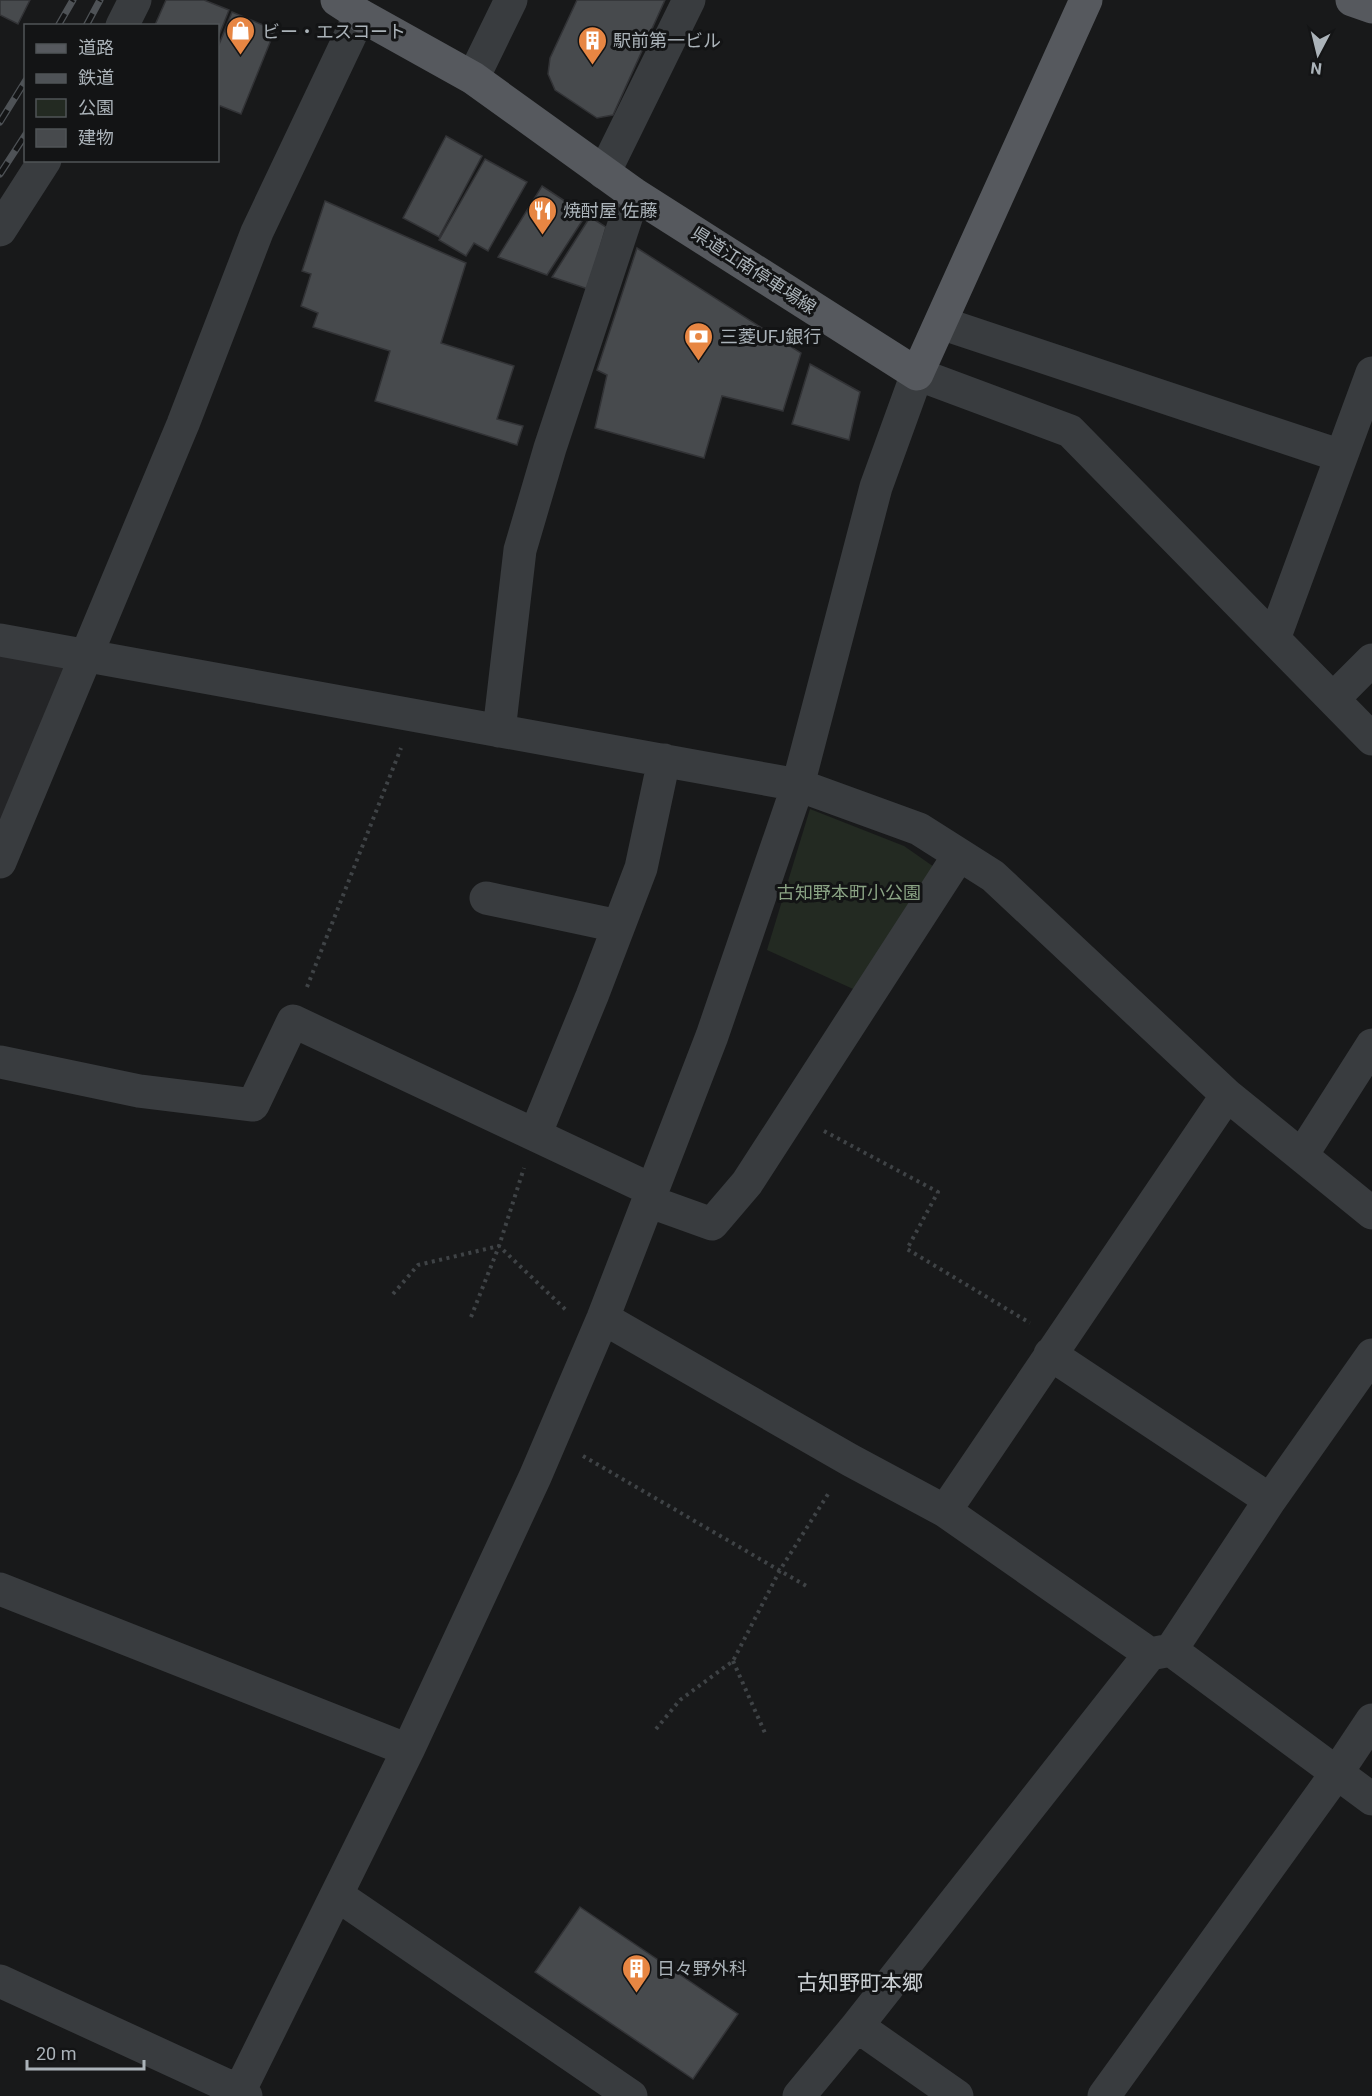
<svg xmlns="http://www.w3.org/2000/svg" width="1372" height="2096" viewBox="0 0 1372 2096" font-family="Roboto,'Noto Sans JP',sans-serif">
<rect width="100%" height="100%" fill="#18191a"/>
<!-- built -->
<path fill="#242527" d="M0,649L75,663L0,844Z"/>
<!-- green -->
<path fill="#232a22" d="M810,809L904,846L937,869L862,993L767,950Z"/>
<!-- building -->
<path fill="#474a4d" stroke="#323336" stroke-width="1.5" d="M0,0H30L18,24L0,15Z
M166,0H204L229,10L218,38V26L155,25Z
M577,0H665L613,115L597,118L555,90L548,74L550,58Z
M232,12L275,30L241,114L218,105V47Z
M446,136L482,156L439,237L403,218Z
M485,159L527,182L488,251L474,243L466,256L439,240Z
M542,186L586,215L547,275L498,257Z
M325,201L466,263L441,343L514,366L497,419L523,426L517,445L375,401L390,351L313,327L318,313L301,306L311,274L302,271Z
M590,217L606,227L588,289L552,277Z
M637,248L801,353L783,411L722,396L704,458L595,428L607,375L597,370Z
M810,364L860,392L849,440L792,424Z
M580,1907L738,2014L693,2079L535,1972Z"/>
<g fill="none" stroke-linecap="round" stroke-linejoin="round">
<!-- path -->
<path stroke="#3f4346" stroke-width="4" stroke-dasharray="3 4.5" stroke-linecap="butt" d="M307,987L401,748
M824,1131L938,1192L907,1249L1030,1323
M393,1294L418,1265L499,1246L567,1311
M471,1317L499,1246L524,1168
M583,1456L808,1587
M733,1661L765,1733
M656,1729L680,1700L733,1661L780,1570L830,1491"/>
<!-- minor -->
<path stroke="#393c3f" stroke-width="33" d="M122,26L135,0
M473,78L511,0
M604,173L689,0
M0,230L45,160
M941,323L1341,456
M1274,639L1372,373
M0,640L798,785L919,829L993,876L1227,1095L1372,1213
M1333,699L1372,660
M499,731L520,550L550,448L634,194
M0,862L183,424L257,232L360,15
M486,898L618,926
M0,1062L139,1091L253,1105L293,1021L652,1190
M535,1135L592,996L641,868L664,760
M1302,1155L1372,1045
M648,1201L712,1224L747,1183L959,855
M603,1318L850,1460L945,1511L1150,1654L857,2026L799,2096
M1050,1354L1270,1500
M945,1511L1227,1095
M0,1589L408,1750
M1171,1650L1270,1500L1372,1355
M1150,1654L1171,1650L1372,1799
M337,1895L631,2096
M0,1981L239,2091L246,2096
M857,2026L957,2096
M237,2096L408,1750L535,1477L603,1318L712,1036L798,785L876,487L917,374L1070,431L1372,739
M1104,2096L1336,1774L1372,1720"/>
<!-- major -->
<path stroke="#56595e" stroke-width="33" d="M337,0L360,15L473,78L634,194L917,374L1086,0
M1352,0L1372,7"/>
<defs>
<path id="rail" d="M58,26L73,0
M86,26L100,0
M0,122L26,80
M0,174L26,134"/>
</defs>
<!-- rail casing -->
<use href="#rail" stroke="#4e5256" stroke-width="7"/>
<!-- rail -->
<use href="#rail" stroke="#131415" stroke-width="4.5" stroke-dasharray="14" stroke-linecap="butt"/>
</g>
<!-- icons -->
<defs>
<symbol id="shop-pin" viewBox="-11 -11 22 30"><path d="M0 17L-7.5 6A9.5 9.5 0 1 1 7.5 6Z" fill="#e78643" stroke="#131415"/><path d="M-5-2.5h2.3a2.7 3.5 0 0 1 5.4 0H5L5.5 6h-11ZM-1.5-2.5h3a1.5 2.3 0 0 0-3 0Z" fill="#fff"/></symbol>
<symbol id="building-pin" viewBox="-11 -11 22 30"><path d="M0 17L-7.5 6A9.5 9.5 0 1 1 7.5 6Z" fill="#e78643" stroke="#131415"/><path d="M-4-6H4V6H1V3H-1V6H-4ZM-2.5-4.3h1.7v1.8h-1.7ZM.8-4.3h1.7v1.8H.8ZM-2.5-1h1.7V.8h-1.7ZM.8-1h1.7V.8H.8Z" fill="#fff"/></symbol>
<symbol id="restaurant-pin" viewBox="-11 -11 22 30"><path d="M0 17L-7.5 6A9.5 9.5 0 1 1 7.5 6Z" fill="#e78643" stroke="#131415"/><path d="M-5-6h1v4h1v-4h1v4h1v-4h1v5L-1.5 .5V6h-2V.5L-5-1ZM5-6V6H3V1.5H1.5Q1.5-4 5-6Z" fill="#fff"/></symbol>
<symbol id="bank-pin" viewBox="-11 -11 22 30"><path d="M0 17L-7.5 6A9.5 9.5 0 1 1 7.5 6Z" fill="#e78643" stroke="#131415"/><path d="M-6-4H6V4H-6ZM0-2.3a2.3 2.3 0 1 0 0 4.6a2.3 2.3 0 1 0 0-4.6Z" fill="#fff"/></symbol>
</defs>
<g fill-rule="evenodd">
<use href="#shop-pin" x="224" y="14" width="33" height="45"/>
<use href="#building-pin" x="576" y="24" width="33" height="45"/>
<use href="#restaurant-pin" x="526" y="194" width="33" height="45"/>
<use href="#bank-pin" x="682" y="320" width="33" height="45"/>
<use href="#building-pin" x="620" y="1952" width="33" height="45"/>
</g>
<g text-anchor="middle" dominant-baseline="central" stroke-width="6" stroke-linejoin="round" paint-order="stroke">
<!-- poi labels -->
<g font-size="18" fill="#abb3b9" stroke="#131415" text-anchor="start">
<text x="262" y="31">ビー・エスコート</text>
<text x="613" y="40">駅前第一ビル</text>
<text x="563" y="210">焼酎屋 佐藤</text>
<text x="720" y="336">三菱UFJ銀行</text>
<text x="657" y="1968">日々野外科</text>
</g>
<!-- street labels -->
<g font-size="18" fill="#abb3b9" stroke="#131415">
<text transform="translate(754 270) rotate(33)">県道江南停車場線</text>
</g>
<!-- park labels -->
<g font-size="18" fill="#8aa384" stroke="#131415">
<text x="849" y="892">古知野本町小公園</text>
</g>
<!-- quarter labels -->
<g font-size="21" fill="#ccd1d5" stroke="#131415">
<text x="860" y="1983">古知野町本郷</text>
</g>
</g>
<!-- legend -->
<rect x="24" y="24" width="195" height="138" fill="#131415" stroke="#505457" stroke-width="1.5"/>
<rect x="36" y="44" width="30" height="9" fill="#56595e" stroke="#505457" stroke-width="1.5"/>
<text x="78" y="54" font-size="18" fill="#abb3b9">道路</text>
<rect x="36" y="74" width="30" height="9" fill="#4e5256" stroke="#505457" stroke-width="1.5"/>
<text x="78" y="84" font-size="18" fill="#abb3b9">鉄道</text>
<rect x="36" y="99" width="30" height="18" fill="#232a22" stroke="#505457" stroke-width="1.5"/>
<text x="78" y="114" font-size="18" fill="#abb3b9">公園</text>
<rect x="36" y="129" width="30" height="18" fill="#474a4d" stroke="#505457" stroke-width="1.5"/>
<text x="78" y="144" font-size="18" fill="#abb3b9">建物</text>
<!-- north arrow -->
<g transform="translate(1318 54) rotate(187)" stroke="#131415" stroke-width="4.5" paint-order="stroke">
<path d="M0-4.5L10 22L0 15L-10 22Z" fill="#abb3b9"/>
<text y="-9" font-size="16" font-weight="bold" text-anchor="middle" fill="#abb3b9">N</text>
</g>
<!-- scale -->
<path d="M27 2060v9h117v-9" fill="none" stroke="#abb3b9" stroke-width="3"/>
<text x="36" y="2060" font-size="18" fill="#abb3b9" stroke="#131415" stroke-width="4.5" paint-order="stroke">20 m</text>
</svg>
